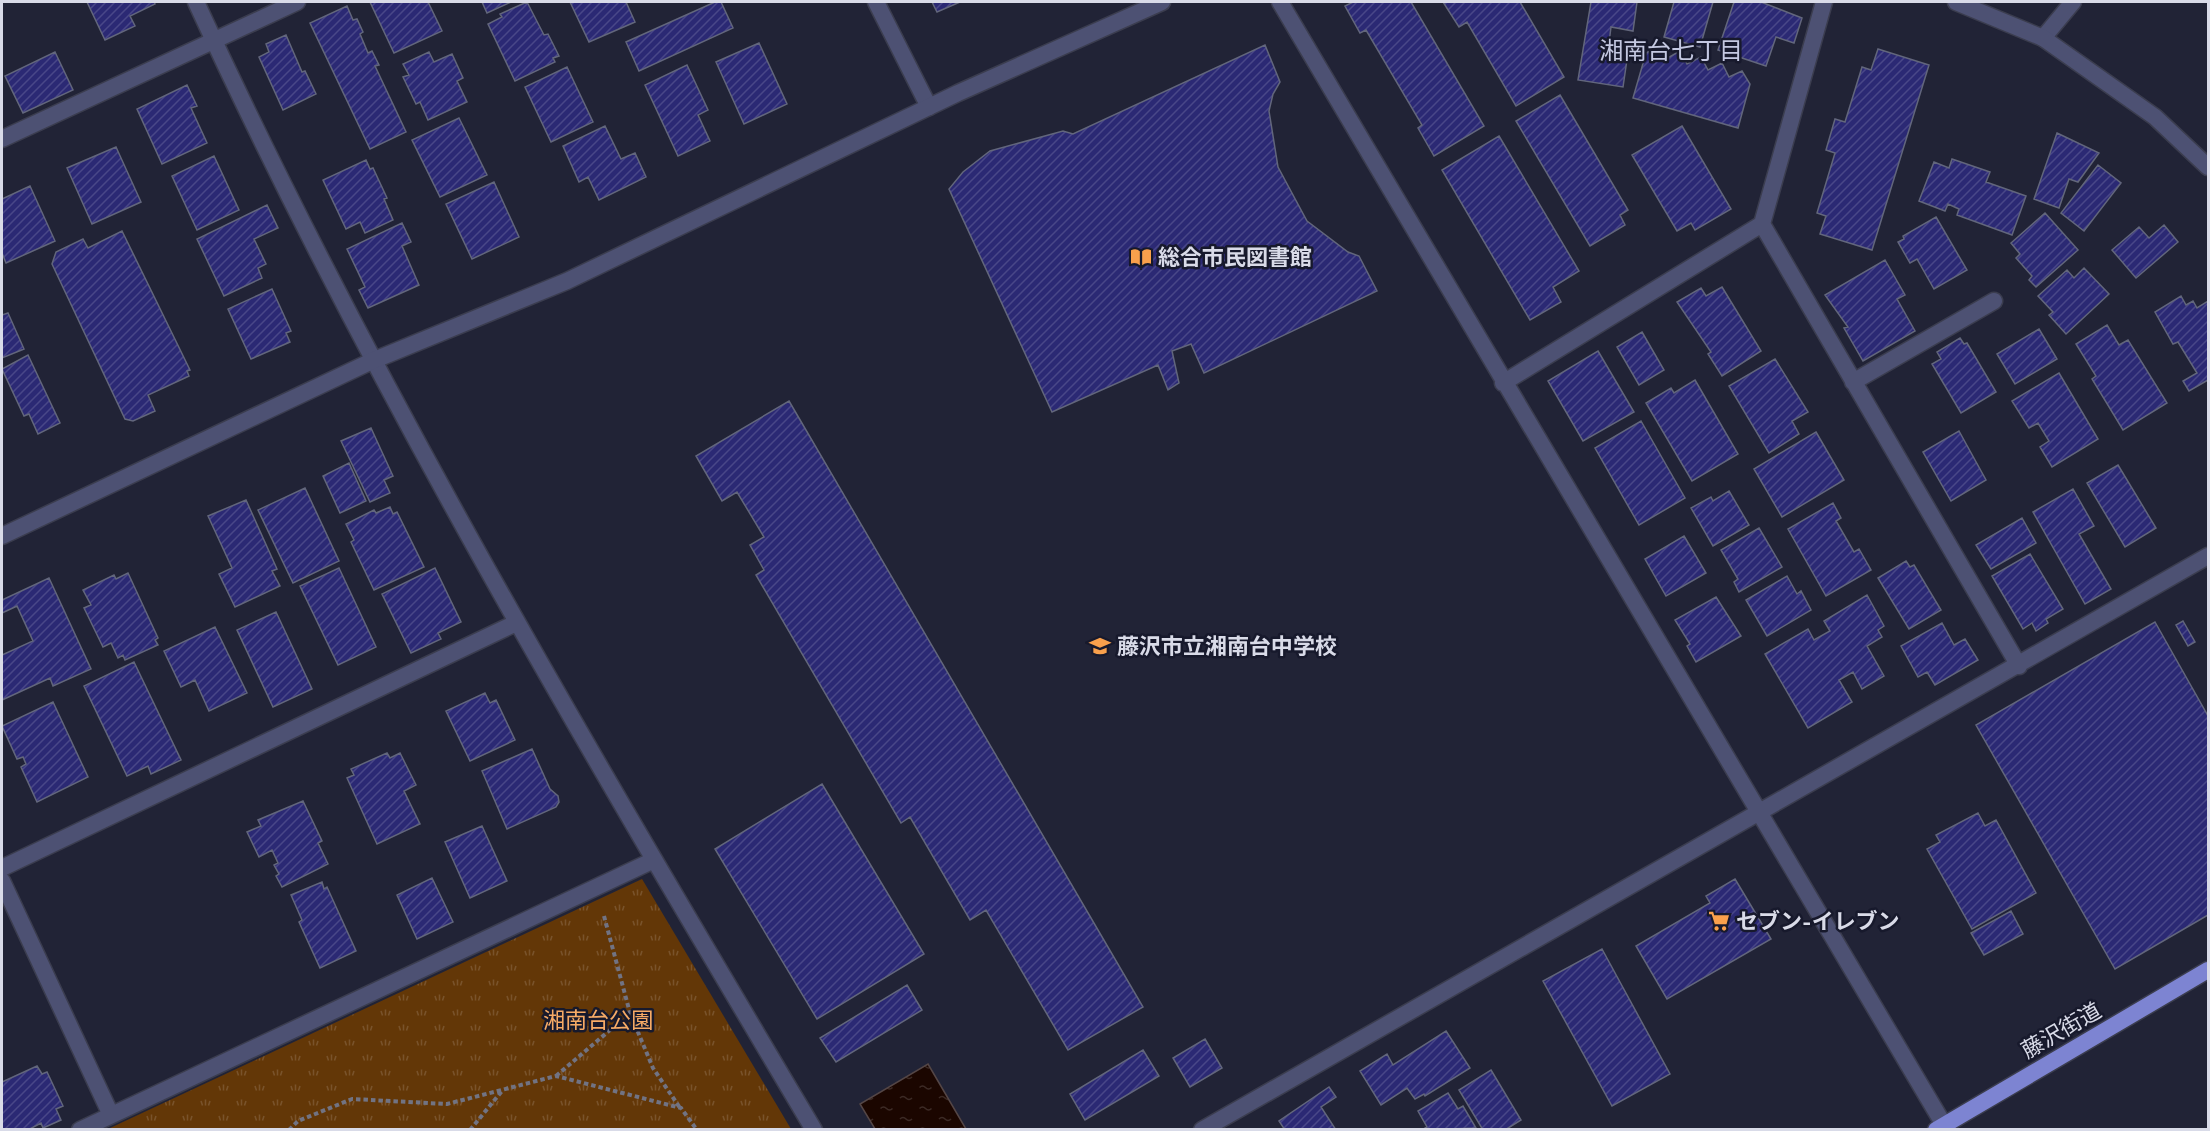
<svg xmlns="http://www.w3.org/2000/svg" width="2210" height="1131" viewBox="0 0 2210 1131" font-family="'Space Grotesk','Noto Sans JP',sans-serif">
<defs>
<pattern id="grass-tufts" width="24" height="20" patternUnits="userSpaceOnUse" patternTransform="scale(1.5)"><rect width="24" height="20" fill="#633707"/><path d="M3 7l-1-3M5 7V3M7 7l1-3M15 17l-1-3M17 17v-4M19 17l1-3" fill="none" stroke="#79532b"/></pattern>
<pattern id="water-ripples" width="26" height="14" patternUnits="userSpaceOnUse" patternTransform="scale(1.5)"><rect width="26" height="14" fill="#1b0600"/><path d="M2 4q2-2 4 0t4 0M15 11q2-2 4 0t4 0" fill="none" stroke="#3c2a25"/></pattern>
<pattern id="building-hatch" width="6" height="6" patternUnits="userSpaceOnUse" patternTransform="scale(1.5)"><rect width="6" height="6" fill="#2b2974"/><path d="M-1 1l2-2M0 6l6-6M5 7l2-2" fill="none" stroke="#494788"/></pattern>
</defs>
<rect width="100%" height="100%" fill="#212336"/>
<!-- grass -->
<path fill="url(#grass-tufts)" d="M642,879L791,1129H108Z"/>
<!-- water -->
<path fill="url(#water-ripples)" stroke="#544646" stroke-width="1.5" d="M928,1064L966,1129H875L860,1104Z"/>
<!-- building -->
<path fill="url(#building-hatch)" stroke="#62667c" stroke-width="1.5" d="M87,2H154L155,4L130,16L135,26L105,40Z
M370,2H428L442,31L394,53Z
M482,2H511L487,13Z
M527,2L544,35L548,34L559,56L553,58L555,62L515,81L488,24L502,17L500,14Z
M570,2H626L635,22L589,42Z
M715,2H721L733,28L639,71L626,42Z
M932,2H960L937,12Z
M1353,2H1411L1484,126L1434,156L1418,128L1422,125L1366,30L1360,33L1345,6Z
M1443,2H1520L1564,77L1516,106L1467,22L1459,27Z
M1591,2H1637L1633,31L1611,27L1609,43L1629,46L1623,87L1578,80Z
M1674,2H1713L1700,47L1664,37Z
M1734,2H1761L1802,18L1794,43L1776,37L1766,66L1718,50Z
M347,6L353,20L357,19L363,32L360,34L368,53L372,51L379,65L375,66L406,132L370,149L310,23Z
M286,35L302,72L305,71L316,94L283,110L259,57L269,52L266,44Z
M759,43L787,104L744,124L716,62Z
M1265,45L1280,82L1273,94L1269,111L1278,167L1307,221L1348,252L1359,256L1377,291L1204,373L1191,344L1172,351L1179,383L1168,390L1158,365L1052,412L949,189L963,172L990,151L1063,131L1073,134Z
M1659,46L1666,59L1680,51L1687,64L1701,57L1708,70L1722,63L1729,77L1742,71L1750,84L1738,128L1633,98L1646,53Z
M1878,49L1929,65L1872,250L1820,234L1826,216L1817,213L1835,153L1826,150L1835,119L1845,122L1862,67L1871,70Z
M55,52L73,90L23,113L5,76Z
M429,52L434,62L452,54L463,78L457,81L467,102L428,120L420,102L416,104L403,77L409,75L403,64Z
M687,65L708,110L698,115L710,141L678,156L645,85Z
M567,67L593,122L551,142L525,87Z
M187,85L197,106L191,108L207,143L162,164L137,109Z
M1560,95L1628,210L1620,215L1625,225L1590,246L1516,121Z
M459,118L487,175L440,197L412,140Z
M605,126L621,159L635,153L646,177L599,200L588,177L579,182L563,146Z
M1682,126L1731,209L1695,230L1691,223L1677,231L1632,155Z
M2057,133L2099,153L2078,182L2069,179L2059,208L2034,199Z
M1499,136L1579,271L1553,287L1561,302L1530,320L1442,170Z
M116,147L141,202L92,224L67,168Z
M214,156L239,210L197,230L172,176Z
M1952,159L1990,172L1986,182L2026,196L2012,235L1957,215L1959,209L1948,204L1945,211L1919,201L1934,162L1949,168Z
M366,160L370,169L373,168L387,198L384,199L393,220L365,233L360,222L346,229L323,180Z
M2098,165L2121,183L2084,231L2061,213Z
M494,182L519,237L472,259L446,204Z
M30,186L55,241L6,263L2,253V199Z
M267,205L278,228L254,239L266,264L258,268L262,278L224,296L197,239Z
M2045,213L2078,250L2036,287L2029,280L2032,276L2016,258L2020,254L2011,243Z
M1936,217L1967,270L1934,289L1917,259L1910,263L1898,242L1904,239L1903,236Z
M402,223L411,242L402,246L419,285L368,308L359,290L365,287L347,249Z
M2164,225L2178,242L2136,278L2112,250L2139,227L2149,238Z
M122,231L190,370L187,371L189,376L148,395L155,411L133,421L125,419L52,264L56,252L83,239L88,248Z
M1885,260L1905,295L1897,299L1915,331L1863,361L1844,328L1848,327L1825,295Z
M2084,268L2109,294L2066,334L2049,315L2053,312L2038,296L2067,270L2074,278Z
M1722,287L1761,351L1722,376L1708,354L1711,352L1677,302L1701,288L1706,296Z
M272,289L291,331L286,333L290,342L251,359L228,309Z
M2181,296L2186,305L2193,301L2197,308L2208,301V380L2189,391L2183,381L2197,373L2178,342L2173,344L2155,312Z
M8,313L24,349L2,358V315Z
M2107,325L2119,345L2128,340L2167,403L2123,430L2092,379L2096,376L2076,344Z
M2039,329L2057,359L2015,384L1997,354Z
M1642,332L1664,370L1639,385L1617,347Z
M1960,338L1964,344L1967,343L1996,392L1961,413L1932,364L1941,359L1937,352Z
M1598,351L1634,412L1583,441L1548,381Z
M28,355L60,423L38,434L29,414L24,416L2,369Z
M1775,359L1808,412L1792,421L1799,434L1769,453L1729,386Z
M2059,373L2098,439L2052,467L2040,447L2049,441L2038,423L2029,428L2012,401Z
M1695,380L1738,454L1692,481L1646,403L1671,388L1674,393Z
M789,401L1143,1007L1068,1050L986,910L970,920L910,817L901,823L756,575L764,570L750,545L764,537L737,492L722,501L696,456Z
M1641,421L1685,498L1639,525L1595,448Z
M371,428L393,476L384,480L390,493L370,502L341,441Z
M1959,431L1986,480L1951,501L1923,452Z
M1816,432L1844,480L1782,517L1754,469Z
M349,463L366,501L340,513L323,476Z
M2118,465L2156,528L2125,547L2087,483Z
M305,488L339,561L293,583L258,510Z
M2073,489L2094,526L2079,534L2111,589L2085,604L2033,512Z
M1729,491L1749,525L1713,546L1691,508L1711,497L1713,501Z
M246,500L277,569L272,571L280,586L235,607L219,574L232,568L208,516Z
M1833,503L1841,518L1836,521L1854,552L1859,549L1871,570L1826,596L1788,529Z
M390,507L393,514L397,512L424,567L374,590L351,542L354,540L346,524L374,510L376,513Z
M2022,518L2036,543L1991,569L1976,545Z
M1759,528L1782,567L1739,592L1734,582L1738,579L1721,550Z
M1684,536L1706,573L1666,596L1645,559Z
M2030,554L2063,609L2046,619L2048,623L2036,631L2032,623L2023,629L1992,576Z
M1906,561L1910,567L1914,565L1941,610L1909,629L1878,578Z
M339,568L376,647L338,665L300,586Z
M435,568L461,622L438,633L441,639L411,653L382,594Z
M128,573L158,638L155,640L158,645L125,660L123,655L118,658L111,643L103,647L84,608L91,605L83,590L114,575L116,579Z
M1787,576L1797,594L1801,591L1811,610L1767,636L1746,600Z
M49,578L91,669L53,686L50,678L2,700V655L33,641L17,606L2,613V600Z
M1867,595L1884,626L1878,630L1882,637L1867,646L1884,676L1862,689L1853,672L1839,680L1852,702L1808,728L1765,654L1808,629L1814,640L1830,631L1824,621Z
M1716,597L1741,636L1696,662L1687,646L1690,644L1675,620Z
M276,612L312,689L273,707L237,630Z
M2183,621L2195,642L2188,646L2176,625Z
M2155,622L2208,716V915L2115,969L1976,725Z
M1942,623L1954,645L1965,639L1978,660L1935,685L1927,672L1918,677L1901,646Z
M215,627L247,693L209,711L195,680L181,687L164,651Z
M134,662L181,760L151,774L148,766L127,776L84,686Z
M485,693L490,703L496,700L515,740L470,761L446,711Z
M53,702L88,777L37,802L21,767L26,764L23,757L17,759L2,726Z
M532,749L550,789L558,796L559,802L556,807L507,829L482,771Z
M387,753L390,758L400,753L416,785L404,791L420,824L377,844L347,778L354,775L351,769Z
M822,784L924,954L817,1019L715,849Z
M303,801L322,841L318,843L328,864L282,887L276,876L279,874L274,865L278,863L272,850L259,857L247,832L261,826L258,820Z
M1978,813L1985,826L1996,820L2036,893L1972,929L1927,849L1940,842L1936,835Z
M482,826L507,881L470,898L445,842Z
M432,878L453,922L417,939L397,895Z
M1735,879L1771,939L1667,999L1636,946L1710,903L1706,896Z
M322,882L324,889L327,887L356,951L320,968L299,922L302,920L291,895Z
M2011,911L2023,934L1984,955L1971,933Z
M1602,949L1670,1074L1612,1106L1543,981Z
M907,985L922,1010L836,1062L820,1038Z
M1446,1031L1470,1068L1425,1096L1424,1094L1415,1099L1407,1088L1381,1105L1360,1071L1387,1054L1393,1065Z
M1205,1039L1222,1068L1190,1087L1173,1058Z
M1143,1050L1159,1076L1085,1120L1070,1094Z
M37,1066L42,1074L47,1072L63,1106L56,1109L61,1120L43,1128L41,1123L28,1130H2V1082Z
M1491,1070L1521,1120L1505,1130H1483L1459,1090Z
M1329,1087L1336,1097L1321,1107L1336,1130H1285L1279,1121Z
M1448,1093L1458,1109L1463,1106L1476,1128L1422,1130L1427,1127L1418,1111Z"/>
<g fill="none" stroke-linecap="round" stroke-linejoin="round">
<defs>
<path id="minor" d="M196,2C375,392 595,761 814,1130
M876,2L929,107
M1280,2L1947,1130
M1824,2L1762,224L2019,666
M2043,38L2073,2
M2,139L297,2
M1853,382L1994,301
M1503,383L1762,224
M2,868L516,623
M2,881L111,1115
M80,1130L654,860
M1202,1130L2208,556"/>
<path id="tertiary" d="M1956,2L2043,38L2155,117L2208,167
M2,536L372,361L567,281L958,93L1162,2"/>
<path id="trunk" d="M1936,1130L2208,970"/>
</defs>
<!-- minor casing -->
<use href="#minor" stroke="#3b3d4f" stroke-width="19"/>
<!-- tertiary casing -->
<use href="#tertiary" stroke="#3b3d4f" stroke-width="19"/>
<!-- trunk casing -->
<use href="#trunk" stroke="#3b3d4f" stroke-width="19"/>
<!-- path -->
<path stroke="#717383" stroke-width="4" stroke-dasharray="4.5 3" stroke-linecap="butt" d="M604,916L630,1013L653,1068L680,1108
M556,1076L630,1013
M289,1130L298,1121L352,1099L447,1104L556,1076L681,1108L697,1130
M470,1130L502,1091"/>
<!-- minor -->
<use href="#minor" stroke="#4d5173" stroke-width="16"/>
<!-- tertiary -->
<use href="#tertiary" stroke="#4d5173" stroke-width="16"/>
<!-- trunk -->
<use href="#trunk" stroke="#7d84d2" stroke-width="16"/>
</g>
<!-- icons -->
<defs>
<symbol id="library-bare" viewBox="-9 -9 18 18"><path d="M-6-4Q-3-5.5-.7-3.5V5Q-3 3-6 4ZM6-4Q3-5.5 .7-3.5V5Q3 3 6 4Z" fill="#f9a04c" stroke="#17192c" stroke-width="2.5" paint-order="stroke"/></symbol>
<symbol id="school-bare" viewBox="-9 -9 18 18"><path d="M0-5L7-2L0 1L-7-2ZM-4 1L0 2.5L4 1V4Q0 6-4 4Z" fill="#f9a04c" stroke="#17192c" stroke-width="2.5" paint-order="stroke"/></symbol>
<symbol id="supermarket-bare" viewBox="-9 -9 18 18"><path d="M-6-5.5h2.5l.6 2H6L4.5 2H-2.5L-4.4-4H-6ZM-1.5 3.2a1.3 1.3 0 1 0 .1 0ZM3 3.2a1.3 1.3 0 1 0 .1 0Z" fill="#f9a04c" stroke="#17192c" stroke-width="2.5" paint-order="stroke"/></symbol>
</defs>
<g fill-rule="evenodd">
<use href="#library-bare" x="1126" y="242" width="30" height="30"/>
<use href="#school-bare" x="1085" y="631" width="30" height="30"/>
<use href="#supermarket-bare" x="1704" y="906" width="30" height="30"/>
</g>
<g text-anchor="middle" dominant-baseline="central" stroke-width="5" stroke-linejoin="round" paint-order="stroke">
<!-- poi labels -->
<g font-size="22" font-weight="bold" fill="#d9dbe8" stroke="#17192c" text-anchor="start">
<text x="1158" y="257">総合市民図書館</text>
<text x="1117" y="646">藤沢市立湘南台中学校</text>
<text x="1736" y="921">セブン-イレブン</text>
</g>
<!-- park labels -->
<g font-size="22" fill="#f7ab66" stroke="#17192c">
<text x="598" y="1020">湘南台公園</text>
</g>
<!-- street labels -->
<g font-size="22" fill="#d9dbe8" stroke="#17192c">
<text transform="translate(2061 1030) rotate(-30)">藤沢街道</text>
</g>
<!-- neighbourhood labels -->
<g font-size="24" fill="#c4c8e1" stroke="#17192c">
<text x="1671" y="50">湘南台七丁目</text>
</g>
</g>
<!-- border -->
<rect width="2210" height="1131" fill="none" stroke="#d9dbe8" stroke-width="6"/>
</svg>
